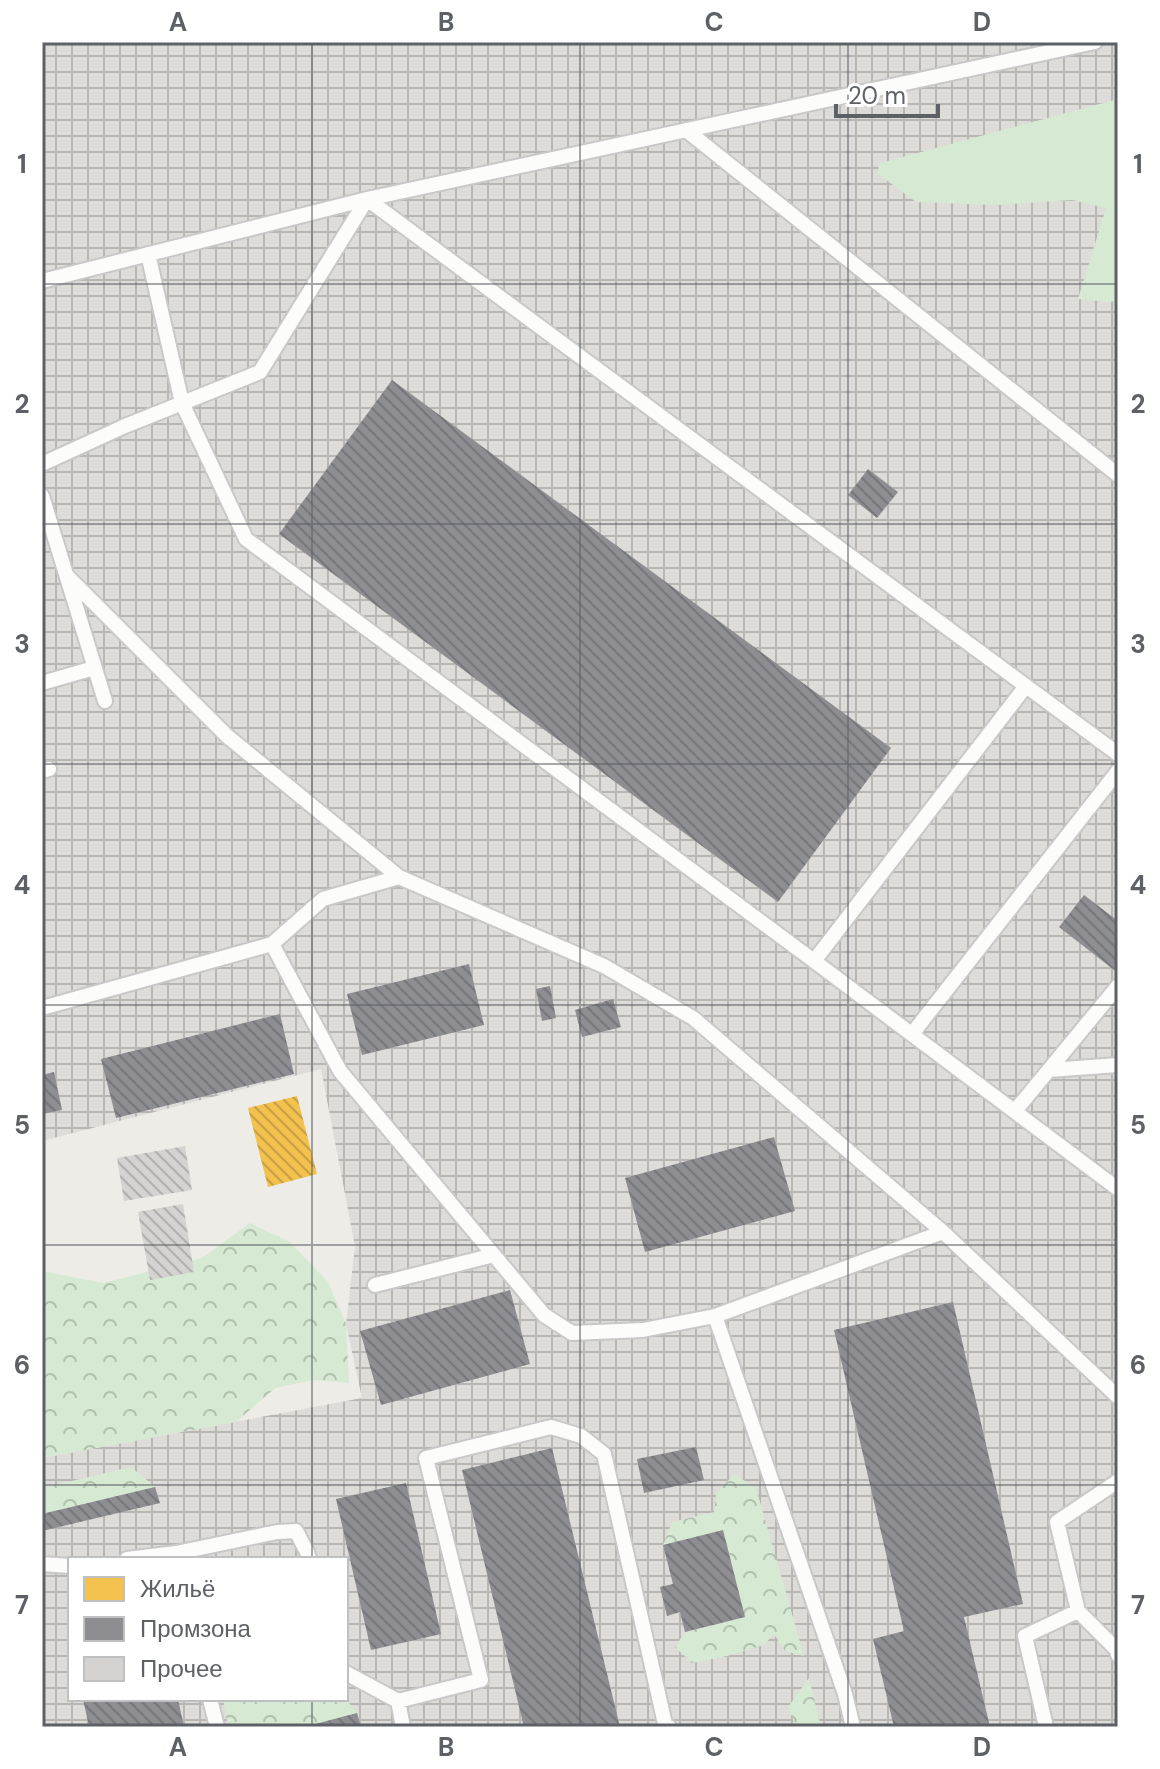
<svg xmlns="http://www.w3.org/2000/svg" width="1160" height="1769" viewBox="0 0 1160 1769" font-family="'DM Sans',sans-serif">
<defs>
<pattern id="industrial-grid" width="8" height="8" patternUnits="userSpaceOnUse" patternTransform="scale(2)"><rect width="8" height="8" fill="#dedcd8"/><path d="M0 4h8M4 0v8" fill="none" stroke="#b7b6b3"/></pattern>
<pattern id="forest-crowns" width="20" height="18" patternUnits="userSpaceOnUse" patternTransform="scale(2)"><rect width="20" height="18" fill="#d6e9d2"/><path d="M2 6a3 3 0 1 1 6 0M12 15a3 3 0 1 1 6 0" fill="none" stroke="#b1c0ae"/></pattern>
<pattern id="homes-back-hatch" width="6" height="6" patternUnits="userSpaceOnUse" patternTransform="scale(2)"><rect width="6" height="6" fill="#f2c14e"/><path d="M-1 5l2 2M0 0l6 6M5-1l2 2" fill="none" stroke="#c7a045"/></pattern>
<pattern id="industry-back-hatch" width="6" height="6" patternUnits="userSpaceOnUse" patternTransform="scale(2)"><rect width="6" height="6" fill="#8d8d92"/><path d="M-1 5l2 2M0 0l6 6M5-1l2 2" fill="none" stroke="#76777b"/></pattern>
<pattern id="building-back-hatch" width="6" height="6" patternUnits="userSpaceOnUse" patternTransform="scale(2)"><rect width="6" height="6" fill="#d4d3d1"/><path d="M-1 5l2 2M0 0l6 6M5-1l2 2" fill="none" stroke="#afafad"/></pattern>
</defs>
<rect width="100%" height="100%" fill="#edece7"/>
<!-- industrial -->
<path fill="url(#industrial-grid)" fill-rule="evenodd" d="M42,42H1118V1727H42V1458L362,1398L346,1324L355,1246L321,1069L42,1141ZM70,1559H346V1699H70Z"/>
<!-- grass -->
<path fill="#d6e9d2" d="M1118,99V300L1110,302L1078,299L1106,208L1072,200L996,205L916,202L877,173L880,163Z"/>
<!-- forest -->
<path fill="url(#forest-crowns)" d="M250,1223L290,1242L328,1282L346,1324L349,1383L314,1380L275,1388L236,1422L42,1458V1271L103,1283L202,1258Z
M131,1467L155,1487L42,1514V1488Z
M734,1474L756,1488L804,1656L785,1651L774,1634L764,1645L727,1656L692,1663L675,1647L685,1632L745,1617L723,1530L663,1545L672,1522L714,1512L716,1494Z
M809,1678L821,1727H796L788,1707Z
M223,1699H346L357,1713L304,1727H228Z"/>
<!-- homes -->
<path fill="url(#homes-back-hatch)" d="M297,1096L317,1174L268,1187L248,1108Z"/>
<!-- industry -->
<path fill="url(#industry-back-hatch)" d="M392,380L891,748L778,902L279,534Z
M868,469L898,492L877,518L848,495Z
M1084,895L1118,921V973L1059,927Z
M469,964L484,1025L362,1055L347,994Z
M550,986L556,1018L542,1021L536,989Z
M613,999L621,1027L582,1037L575,1010Z
M280,1014L294,1074L116,1118L101,1059Z
M54,1072L62,1110L42,1114V1075Z
M774,1137L795,1211L645,1252L625,1178Z
M510,1290L530,1364L381,1405L360,1331Z
M953,1302L1023,1604L964,1617L990,1727H894L873,1639L904,1631L834,1330Z
M696,1447L704,1480L644,1493L637,1459Z
M552,1448L620,1727H524L462,1470Z
M406,1483L441,1634L371,1650L336,1499Z
M155,1487L160,1503L42,1531V1514Z
M723,1530L745,1617L685,1632L680,1612L667,1616L660,1587L673,1584L663,1545Z
M83,1699H178L184,1727H89Z
M357,1713L361,1727H308V1726Z"/>
<!-- building -->
<path fill="url(#building-back-hatch)" d="M185,1146L192,1190L124,1201L117,1158Z
M183,1204L194,1272L150,1280L138,1212Z"/>
<g fill="none" stroke-linecap="round" stroke-linejoin="round">
<defs>
<path id="service" d="M686,130L1118,475
M148,254L182,403L246,539L814,961L1118,1189
M42,281L367,199L1095,42
M42,464L125,426L260,372L367,199L1118,754
M42,496L105,701
M67,576L227,736L399,877
M42,683L94,668
M42,771L49,769
M272,944L340,1071L544,1315L572,1333L643,1330L715,1316L943,1232
M814,961L1026,686
M42,1008L272,944L323,899L399,877L604,966L693,1018L943,1232L1118,1397
M912,1034L1118,771
M1049,1070L1118,1065
M1015,1111L1118,986
M375,1285L494,1255
M715,1316L845,1694L853,1727
M127,1559L176,1553L277,1532L296,1531L307,1552L309,1559
M42,1564L70,1566
M1078,1611L1117,1650L1118,1655
M346,1673L398,1701L481,1680L426,1458L551,1427L581,1436L604,1454L665,1724L669,1727
M210,1699L217,1727
M398,1701L403,1727
M1046,1727L1025,1636L1078,1611L1057,1522L1118,1481"/>
</defs>
<!-- service casing -->
<use href="#service" stroke="#c8c8c8" stroke-width="18"/>
<!-- service -->
<use href="#service" stroke="#fcfcfb" stroke-width="14"/>
</g>
<!-- grid -->
<path fill="none" stroke="#5d6166" stroke-width="2" stroke-opacity="0.55" d="M312,42V1559M580,42V1727M848,42V1727M42,284H1118M42,524H1118M42,764H1118M42,1005H1118M42,1245H1118M42,1485H1118M312,1699V1727"/>
<!-- border -->
<rect width="1160" height="1769" fill="none" stroke="#ffffff" stroke-width="88"/>
<!-- legend -->
<rect x="68" y="1557" width="280" height="144" fill="#ffffff" stroke="#bec0c2" stroke-width="2"/>
<rect x="84" y="1577" width="40" height="24" fill="#f2c14e" stroke="#bec0c2" stroke-width="2"/>
<text x="140" y="1597" font-size="24" fill="#5d6166">Жильё</text>
<rect x="84" y="1617" width="40" height="24" fill="#8d8d92" stroke="#bec0c2" stroke-width="2"/>
<text x="140" y="1637" font-size="24" fill="#5d6166">Промзона</text>
<rect x="84" y="1657" width="40" height="24" fill="#d4d3d1" stroke="#bec0c2" stroke-width="2"/>
<text x="140" y="1677" font-size="24" fill="#5d6166">Прочее</text>
<!-- scale -->
<path d="M836 104v12h102v-12" fill="none" stroke="#5d6166" stroke-width="4"/>
<text x="848" y="104" font-size="24" fill="#5d6166" stroke="#ffffff" stroke-width="6" paint-order="stroke">20 m</text>
<rect x="44" y="44" width="1072" height="1681" fill="none" stroke="#5d6166" stroke-width="3"/>
<g font-size="26" text-anchor="middle" font-weight="bold" fill="#5d6166">
<text x="178" y="31">A</text>
<text x="446" y="31">B</text>
<text x="714" y="31">C</text>
<text x="982" y="31">D</text>
<text x="22" y="173">1</text>
<text x="1138" y="173">1</text>
<text x="22" y="413">2</text>
<text x="1138" y="413">2</text>
<text x="22" y="653">3</text>
<text x="1138" y="653">3</text>
<text x="22" y="894">4</text>
<text x="1138" y="894">4</text>
<text x="22" y="1134">5</text>
<text x="1138" y="1134">5</text>
<text x="22" y="1374">6</text>
<text x="1138" y="1374">6</text>
<text x="22" y="1614">7</text>
<text x="1138" y="1614">7</text>
<text x="178" y="1756">A</text>
<text x="446" y="1756">B</text>
<text x="714" y="1756">C</text>
<text x="982" y="1756">D</text>
</g>
</svg>
